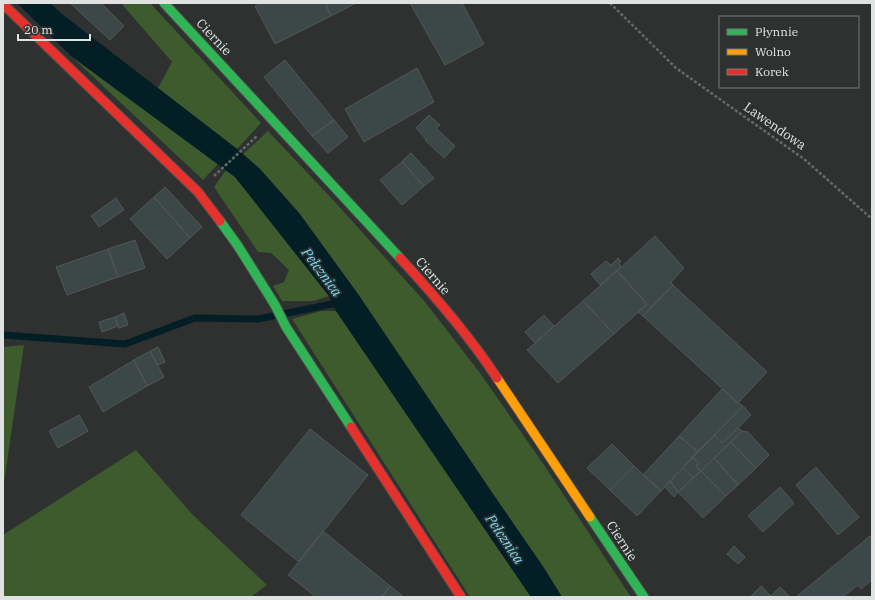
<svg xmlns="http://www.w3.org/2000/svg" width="875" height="600" viewBox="0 0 875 600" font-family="'IBM Plex Serif',serif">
<rect width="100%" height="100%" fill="#2e3130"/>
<!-- green -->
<path fill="#3d5b2c" d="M121,3H150L261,123L237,149L158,88L172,62Z
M71,56L218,164L203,180Z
M268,131L335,202L425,302L480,373L542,462L631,597H562L544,568L491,491L358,294L299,213L260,169L243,154Z
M226,170L235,177L329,296L314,301H282L273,286L284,282L289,270L271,253L258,252L214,187Z
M321,311H336L531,597H470L292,319Z
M24,345L3,490V347Z
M136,450L192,514L267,585L251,597H3V535Z"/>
<!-- water -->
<path fill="#041e26" d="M17,3H50L62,14L237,149L260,169L299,213L358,294L491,491L544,568L562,597H531L336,311L329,296L235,177L71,56Z"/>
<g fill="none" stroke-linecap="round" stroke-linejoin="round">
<!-- stream -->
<path stroke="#041e26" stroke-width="7" d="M3,335L125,344L195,318L258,319L342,302"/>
</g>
<!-- building -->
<path fill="#3c4848" stroke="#545656" d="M72,3H101L124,26L110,40L71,4Z
M262,3H325L331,16L275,44L255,6Z
M325,3H356L331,16Z
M410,3H462L484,44L445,65Z
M285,60L334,120L312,136L264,77Z
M417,68L434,102L364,142L345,109Z
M429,115L440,125L436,128L455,146L444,158L425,140L426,139L416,128Z
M334,120L348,137L328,153L312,136Z
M411,153L434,178L424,186L402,161Z
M402,162L424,186L402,205L380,180Z
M165,187L202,227L190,238L154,197Z
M154,197L190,238L167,259L130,219Z
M116,198L124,210L99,227L91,216Z
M655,236L684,268L671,282L673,285L643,316L638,312L647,304L617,271Z
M135,240L145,268L118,277L108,249Z
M108,249L118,277L67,295L56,267Z
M618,258L621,261L619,263L621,267L600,285L591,274L606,261L611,265Z
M617,271L647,304L614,334L583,301Z
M673,285L767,372L738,403L643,316Z
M583,301L614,334L558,383L527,350Z
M124,313L128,325L119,328L115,317Z
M544,315L554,326L535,343L525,332Z
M115,317L118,326L102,332L99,322Z
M158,347L165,362L158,365L150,351Z
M150,351L164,377L147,386L134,360Z
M134,360L147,386L103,412L89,387Z
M722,389L738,403L743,406L698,452L679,436Z
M743,406L751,415L722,443L714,435Z
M79,415L88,431L58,448L49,431Z
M738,428L742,431L701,471L696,467L699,463L692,457L714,435L722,443Z
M310,429L368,475L299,562L241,515Z
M742,431L748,432L769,455L756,468L731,442Z
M679,436L698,452L661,491L643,475Z
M731,442L756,468L738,485L714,458Z
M612,444L634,466L610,490L587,468Z
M692,457L699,463L696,467L701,471L693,478L683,468Z
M714,458L738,485L726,496L701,471Z
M634,466L661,491L637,516L610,490Z
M816,467L859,517L838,535L796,485Z
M683,468L693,478L678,492L670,481Z
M701,471L726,496L703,518L678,492Z
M670,481L678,492L674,497L665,487Z
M780,487L794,503L763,532L748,516Z
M323,531L390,586L382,597H316L288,575Z
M870,536L872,539V580L861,589L858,585L843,597H796Z
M734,546L745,557L738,564L727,554Z
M390,586L404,597H382Z
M761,586L772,597H750Z
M780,587L789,596L787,597H772L771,596Z"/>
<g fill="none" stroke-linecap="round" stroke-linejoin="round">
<defs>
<path id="fast" d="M164,3L400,258
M220,221L238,246L275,305L286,327L351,427
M590,517L644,597"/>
<path id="slow" d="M497,378L590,517"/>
<path id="jam" d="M3,4L198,192L220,221
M400,258C435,296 469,335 497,378
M351,427L461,597"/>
</defs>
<!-- fast casing -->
<use href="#fast" stroke="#4b4c4c" stroke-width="11"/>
<!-- slow casing -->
<use href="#slow" stroke="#4b4c4c" stroke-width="11"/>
<!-- jam casing -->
<use href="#jam" stroke="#4b4c4c" stroke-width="11"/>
<!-- path -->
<path stroke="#616c66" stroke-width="2.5" stroke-dasharray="3 2" stroke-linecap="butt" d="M610,3L676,68L804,159L872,219
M214,176L257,136"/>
<!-- fast -->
<use href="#fast" stroke="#30b455" stroke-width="9"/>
<!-- slow -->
<use href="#slow" stroke="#ff9f0a" stroke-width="9"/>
<!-- jam -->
<use href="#jam" stroke="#e5322d" stroke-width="9"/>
</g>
<g text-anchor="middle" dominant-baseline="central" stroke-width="3.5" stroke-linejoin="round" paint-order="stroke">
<!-- street labels -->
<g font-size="13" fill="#dfe2e1" stroke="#2d3231">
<text transform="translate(214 37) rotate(47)">Ciernie</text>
<text transform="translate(775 126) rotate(35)">Lawendowa</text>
<text transform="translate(433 276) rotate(49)">Ciernie</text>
<text transform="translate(622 541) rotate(57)">Ciernie</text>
</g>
<!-- water labels -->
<g font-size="14" font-style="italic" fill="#75dbfa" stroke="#2d3231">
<text transform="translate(322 272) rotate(53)">Pełcznica</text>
<text transform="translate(505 539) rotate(56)">Pełcznica</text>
</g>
</g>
<!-- border -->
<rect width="875" height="600" fill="none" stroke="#dfe2e1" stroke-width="8"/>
<!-- legend -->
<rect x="719" y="16" width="140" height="72" fill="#2d3231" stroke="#747877"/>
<rect x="727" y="29" width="20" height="6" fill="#30b455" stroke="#747877"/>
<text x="755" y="36" font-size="12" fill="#dfe2e1">Płynnie</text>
<rect x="727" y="49" width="20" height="6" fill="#ff9f0a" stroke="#747877"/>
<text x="755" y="56" font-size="12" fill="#dfe2e1">Wolno</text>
<rect x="727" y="69" width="20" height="6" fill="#e5322d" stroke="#747877"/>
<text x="755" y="76" font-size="12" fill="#dfe2e1">Korek</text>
<!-- scale -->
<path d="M18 34v6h72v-6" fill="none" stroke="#dfe2e1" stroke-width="2"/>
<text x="24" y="34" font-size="12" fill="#dfe2e1" stroke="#2d3231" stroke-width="3" paint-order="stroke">20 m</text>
</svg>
